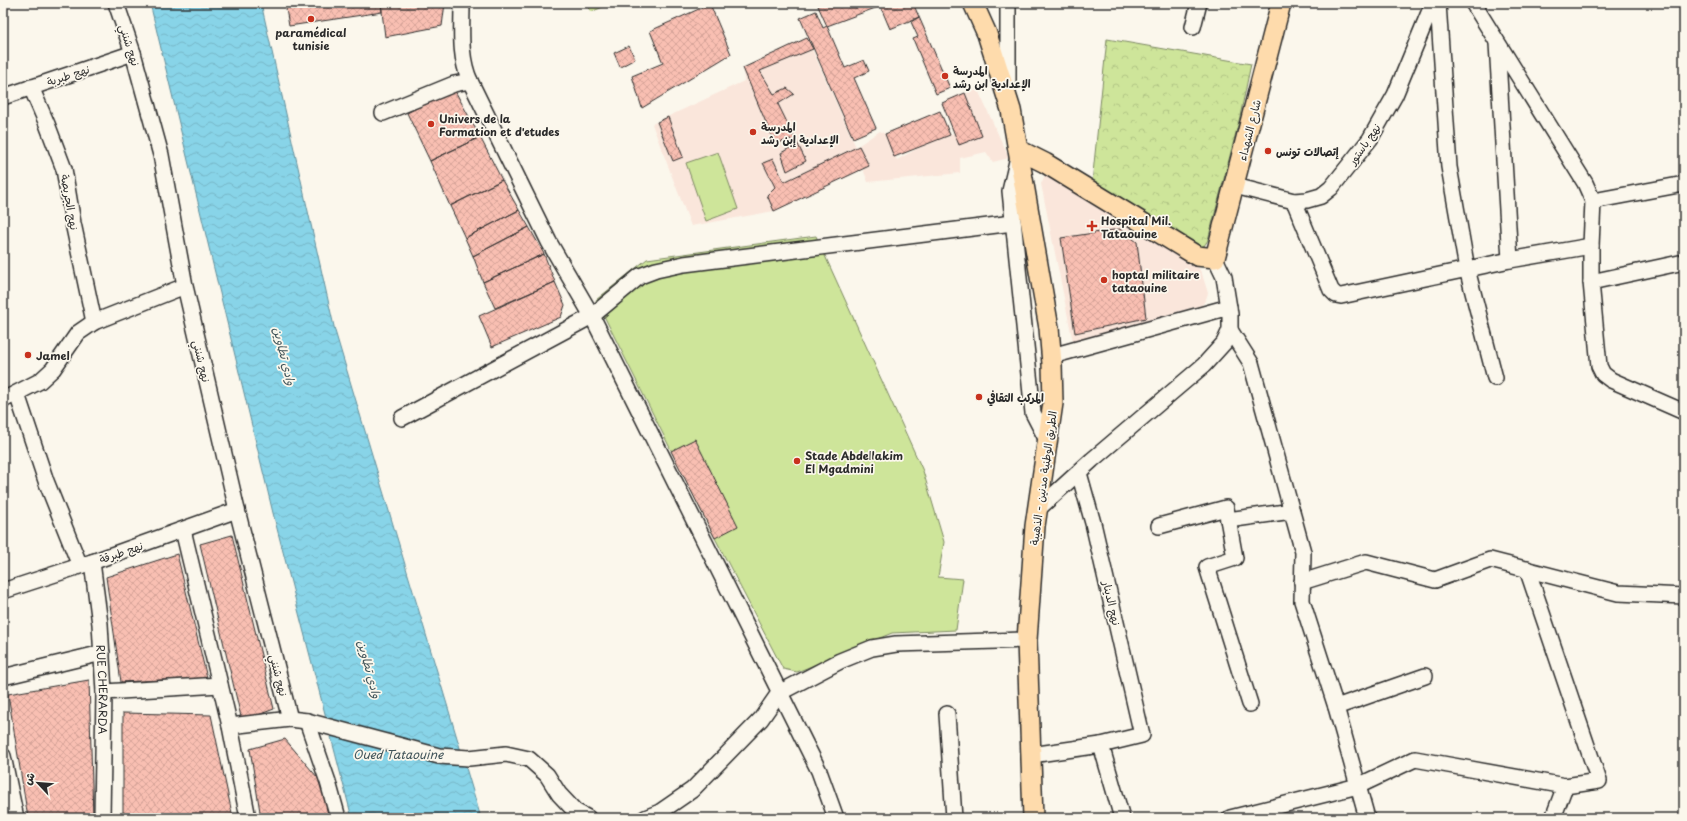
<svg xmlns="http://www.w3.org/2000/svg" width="1687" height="821" viewBox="0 0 1687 821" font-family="'Playpen Sans','Playpen Sans Arabic',sans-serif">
<defs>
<pattern id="forest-crowns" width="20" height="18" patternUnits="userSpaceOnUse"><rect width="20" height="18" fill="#cee59a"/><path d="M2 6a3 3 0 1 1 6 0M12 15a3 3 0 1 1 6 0" fill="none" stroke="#b1c585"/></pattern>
<pattern id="water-waves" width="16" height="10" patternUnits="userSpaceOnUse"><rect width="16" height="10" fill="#88d4e8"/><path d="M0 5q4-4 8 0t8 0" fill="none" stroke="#76b6c7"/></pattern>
<pattern id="building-cross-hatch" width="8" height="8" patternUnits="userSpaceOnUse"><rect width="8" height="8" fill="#f9bfb2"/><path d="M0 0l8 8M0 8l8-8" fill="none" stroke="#d6a499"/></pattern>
</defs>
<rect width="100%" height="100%" fill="#fbf7ec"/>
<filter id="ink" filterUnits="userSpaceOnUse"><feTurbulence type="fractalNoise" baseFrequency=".025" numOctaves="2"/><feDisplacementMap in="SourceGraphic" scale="8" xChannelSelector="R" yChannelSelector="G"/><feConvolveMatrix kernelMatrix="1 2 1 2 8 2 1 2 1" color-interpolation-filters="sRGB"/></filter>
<g filter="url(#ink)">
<!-- built -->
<path fill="#fae6db" d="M807,38L856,147L880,131L885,134L897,160L920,147L954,133L942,103L960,94L978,90L1009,158L993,162L986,152L960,158V173L868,182L863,169L774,211L691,226L652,124L744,81L743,68Z
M1047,175H1055L1198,267L1202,274L1208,293L1206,299L1202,305L1073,342L1041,184L1044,177Z"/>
<!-- forest -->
<path fill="url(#forest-crowns)" stroke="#7c8862" d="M1107,39L1251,64L1239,121L1208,240L1204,246L1200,247L1092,183Z"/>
<!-- pitch -->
<path fill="#cee59a" stroke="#7c8862" d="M587,3H612L591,12Z
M718,152L738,209L706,221L686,163Z
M816,236L923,471L944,542L938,577L963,579L956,630L892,633L797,672L783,669L715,538L596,300L647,259Z"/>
<!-- water -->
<path fill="url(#water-waves)" stroke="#63909c" d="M150,3H261L335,331L481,818H352L273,513Z"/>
<!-- building -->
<path fill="url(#building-cross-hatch)" stroke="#2b2b2b" d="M285,3H381L382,12L289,26Z
M381,3H445L442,26L385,37Z
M825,3H876L878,7L827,26L818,6Z
M879,3H913L919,17L890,29Z
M710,4L731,54L642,108L632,76L663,63L650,31Z
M816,11L823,28L827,26L845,68L864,60L869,71L854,78L876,128L853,138L800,18Z
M919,17L950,88L936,94L913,39L918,37L911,22Z
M807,38L813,49L760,71L774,94L787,88L794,94L778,104L806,161L787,171L781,153L793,146L791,139L775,144L743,68Z
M629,46L635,59L620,67L614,53Z
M454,89L480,137L430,161L407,113Z
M965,93L982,136L959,145L942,103Z
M940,111L950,135L894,157L885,134Z
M668,117L683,157L673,161L657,122Z
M480,137L502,180L450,206L430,161Z
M859,146L869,166L774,211L767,195L775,187L763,163L773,159L784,182Z
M502,180L519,210L465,238L450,206Z
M519,210L529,227L473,256L465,238Z
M529,227L544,254L483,282L473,256Z
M1120,229L1137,242L1146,318L1075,333L1061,238Z
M544,254L555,282L495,308L483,282Z
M555,282L565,305L561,317L492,347L479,316Z
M695,439L738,526L715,538L671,451Z
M232,535L274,709L242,721L200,544Z
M177,554L207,678L121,682L106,577Z
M89,680L93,818H28L8,694Z
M123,713L211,715L233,818H123Z
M285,739L323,784L330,818H261L250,749Z"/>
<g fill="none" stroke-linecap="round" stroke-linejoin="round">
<defs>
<g id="minor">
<path d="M116,3L133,53L161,155L185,286L237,510L290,719"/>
<path d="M462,3C462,29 459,57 470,81L549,242L592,316L819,771L836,818"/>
<path d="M1438,3L1449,167L1467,269L1495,378"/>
<path d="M1473,3L1585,183L1593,201L1591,246V282L1599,366L1603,374L1611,380L1684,412"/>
<path d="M1193,27L1199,3"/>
<path d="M1497,43L1510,260"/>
<path d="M31,87L47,124L64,169L73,223L94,322"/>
<path d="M1008,90V3"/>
<path d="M3,97L133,53"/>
<path d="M383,113L454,84L470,81"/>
<path d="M1018,157L1010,191L1033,413L1048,442"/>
<path d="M1235,186L1294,201L1307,200L1321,196L1331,188L1370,139L1395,95L1433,3"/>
<path d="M1294,201L1331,290L1336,295L1341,296L1510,260L1591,246"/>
<path d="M1593,201L1684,184"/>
<path d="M1591,282L1684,262"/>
<path d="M1230,330L1251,363L1303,552L1302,601L1336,707L1367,818"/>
<path d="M1052,356L1229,307"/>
<path d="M17,394L46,481L80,566"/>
<path d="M3,400L40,381L53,369L78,333L94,322L185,286"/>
<path d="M402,418L592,316L640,276L656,270L684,264L1013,223"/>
<path d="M1037,510L1092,460L1204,365L1224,343L1230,330V314L1224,277L1215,258"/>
<path d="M1228,520L1292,511"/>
<path d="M1159,526L1226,508L1235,558L1207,567L1250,704"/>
<path d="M183,530L230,726L248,818"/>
<path id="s1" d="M92,562L100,624L104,692L102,818"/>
<path d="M1302,582L1366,562L1435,580L1490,560L1618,593L1684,596"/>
<path d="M3,591L92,562L237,510"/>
<path d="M3,677L102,653"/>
<path d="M104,692L220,685"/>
<path d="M1336,707L1425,676"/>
<path d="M947,714L954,818"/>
<path d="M307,721L328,782L338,818"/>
<path d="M230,726L290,719L307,721L439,756L469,758L506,754L529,759L547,775L559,794L575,811L588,818"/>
<path d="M1101,745L1122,818"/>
<path d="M1031,755L1101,745L1142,735L1093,523L1079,473"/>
<path d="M3,756L16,818"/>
<path d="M645,818L660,812L692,790L761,719L779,693L840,661L872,648L896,644L1027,640"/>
<path d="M1230,818L1358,786L1415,759L1565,786L1599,781L1527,569"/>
<path d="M1553,818L1565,786"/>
</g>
<path id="major" d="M973,3L987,34L1011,110L1049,328L1052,364L1053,403L1035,526L1027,640L1033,818
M1019,150L1045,163L1197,256L1215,258L1281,3"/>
</defs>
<!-- minor casing -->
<use href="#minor" stroke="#2b2b2b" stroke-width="18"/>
<!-- major casing -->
<use href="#major" stroke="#2b2b2b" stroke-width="22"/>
<!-- minor -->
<use href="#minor" stroke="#fbf7ec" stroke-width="15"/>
<!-- major -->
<use href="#major" stroke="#fedbac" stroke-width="19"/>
</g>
</g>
<!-- markers -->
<g fill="#c8321e" stroke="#fbf7ec" stroke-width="1.5">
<circle cx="311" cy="19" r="4"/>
<circle cx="945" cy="76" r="4"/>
<circle cx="431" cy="124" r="4"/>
<circle cx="753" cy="132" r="4"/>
<circle cx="1268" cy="151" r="4"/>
<path d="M1090 220h4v4h4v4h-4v4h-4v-4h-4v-4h4z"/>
<circle cx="1104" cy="280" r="4"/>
<circle cx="28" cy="355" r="4"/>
<circle cx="979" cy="397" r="4"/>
<circle cx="797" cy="461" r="4"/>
</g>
<g text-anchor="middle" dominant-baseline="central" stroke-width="3.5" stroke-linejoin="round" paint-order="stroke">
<!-- poi labels -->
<g font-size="11" font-weight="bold" fill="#2b2b2b" stroke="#fbf7ec" text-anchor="start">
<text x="311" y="32" text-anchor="middle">paramédical<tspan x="311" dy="13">tunisie</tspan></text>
<text x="953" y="70">المدرسة<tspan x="953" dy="13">الإعدادية ابن رشد</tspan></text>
<text x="439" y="118">Univers de la<tspan x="439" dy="13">Formation et d'etudes</tspan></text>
<text x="761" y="126">المدرسة<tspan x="761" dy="13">الإعدادية إبن رشد</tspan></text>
<text x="1276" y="151">إتصالات تونس</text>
<text x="1101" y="220">Hospital Mil.<tspan x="1101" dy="13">Tataouine</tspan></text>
<text x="1112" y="274">hoptal militaire<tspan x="1112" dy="13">tataouine</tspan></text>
<text x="36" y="355">Jamel</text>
<text x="987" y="397">المركب الثقافي</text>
<text x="805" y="455">Stade Abdelاakim<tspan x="805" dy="13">El Mgadmini</tspan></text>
</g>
<!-- street labels -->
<g font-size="11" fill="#2b2b2b" stroke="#fbf7ec">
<text transform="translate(130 45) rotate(72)">نهج شنني</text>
<text transform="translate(68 75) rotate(-18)">نهج طبربة</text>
<text transform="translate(1249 130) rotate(-76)">شارع الشهداء</text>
<text transform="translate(1364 144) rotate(-55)">نهج باستور</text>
<text transform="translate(70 202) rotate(80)">نهج الجريصة</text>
<text transform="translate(202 361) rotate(77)">نهج شنني</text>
<text transform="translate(1043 478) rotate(-82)">الطريق الوطنية مدنين - الذهيبة</text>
<text transform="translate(121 552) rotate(-19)">نهج طبرقة</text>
<text transform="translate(1112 603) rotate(77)">نهج الدينار</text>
<text transform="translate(279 675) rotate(76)">نهج شنني</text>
<text stroke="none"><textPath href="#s1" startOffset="128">RUE CHERARDA</textPath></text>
</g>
<!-- water labels -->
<g font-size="12" font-style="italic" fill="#42555a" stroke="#fbf7ec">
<text transform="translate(285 356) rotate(76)">وادي تطاوين</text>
<text transform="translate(370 669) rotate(75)">وادي تطاوين</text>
<text x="398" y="754">Oued Tataouine</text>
</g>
</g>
<!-- margin -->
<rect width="1687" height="821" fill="none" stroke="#fbf7ec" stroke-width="16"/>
<rect x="8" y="8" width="1671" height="805" fill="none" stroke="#2b2b2b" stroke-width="1.5" filter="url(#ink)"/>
<!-- north arrow -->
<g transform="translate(38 783) rotate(296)" stroke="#fbf7ec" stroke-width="3" paint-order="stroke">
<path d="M0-3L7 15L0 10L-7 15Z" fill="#2b2b2b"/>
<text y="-6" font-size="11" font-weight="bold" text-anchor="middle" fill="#2b2b2b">ش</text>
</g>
</svg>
